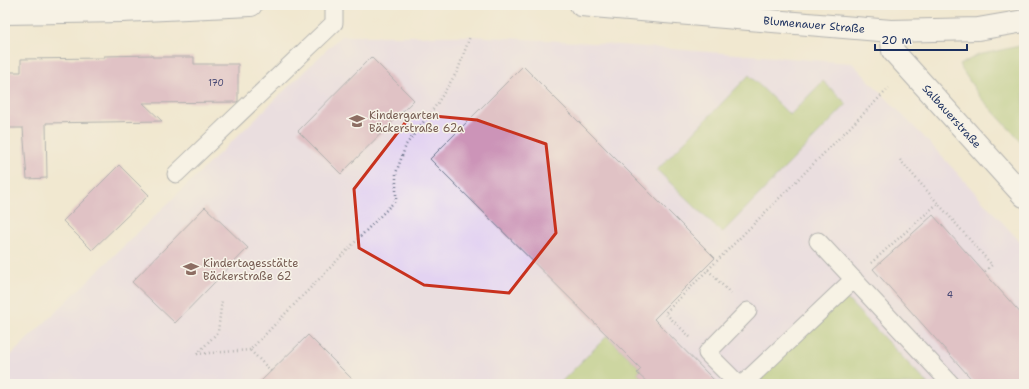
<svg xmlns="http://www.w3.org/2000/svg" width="1029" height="389" viewBox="0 0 1029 389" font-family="'Shantell Sans',sans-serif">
<rect width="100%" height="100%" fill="#f7f3e8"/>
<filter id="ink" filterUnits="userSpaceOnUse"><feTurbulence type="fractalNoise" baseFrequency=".025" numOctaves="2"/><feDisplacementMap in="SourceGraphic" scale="8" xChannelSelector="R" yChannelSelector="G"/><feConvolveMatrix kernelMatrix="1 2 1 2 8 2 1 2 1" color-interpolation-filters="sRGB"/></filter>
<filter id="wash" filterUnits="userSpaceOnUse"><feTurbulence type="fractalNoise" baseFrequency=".012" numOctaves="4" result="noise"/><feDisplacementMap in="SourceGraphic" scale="16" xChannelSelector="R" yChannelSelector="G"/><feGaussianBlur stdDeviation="0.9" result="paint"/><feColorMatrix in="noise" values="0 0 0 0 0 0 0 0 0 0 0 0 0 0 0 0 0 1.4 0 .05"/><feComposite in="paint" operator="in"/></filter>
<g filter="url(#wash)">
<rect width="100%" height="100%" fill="#f1e8d0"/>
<!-- built -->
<path fill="#e3d3f2" d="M341,36H470L578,42L852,63L923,136L1024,246V384H5V361Z"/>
<!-- green -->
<path fill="#a3c169" stroke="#5f7864" d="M1024,45V145L980,97L959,65L978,55Z
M749,75L790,115L823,81L847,104L722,233L657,170Z
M844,296L928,384H753Z
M607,336L641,369L637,373L649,384H559Z"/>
<g id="blocks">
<!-- building -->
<path fill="#cc94b8" d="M152,55V57H194V64H238V101L237,102L143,103L162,121L46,123L47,178L27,179L23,128H5V72H21V59L104,58V56Z
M371,57L414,100L341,174L298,131Z
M523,66L715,258L654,319L718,384H649L637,373L641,369L430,159Z
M119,165L149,195L92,250L63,221Z
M205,207L248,248L175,323L132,282Z
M933,215L1024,317V384H976L873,269Z
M308,335L357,384H258Z"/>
</g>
</g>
<g filter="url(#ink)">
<use href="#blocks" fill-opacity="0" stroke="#667086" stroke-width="1"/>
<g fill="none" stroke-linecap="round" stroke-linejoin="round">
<defs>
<path id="service" d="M176,174L334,23V5
M818,241L951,384
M738,384L707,353L748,311
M743,384L854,279"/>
<g id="minor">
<path id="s1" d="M891,31L893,51L1024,196"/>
</g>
<g id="tertiary">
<path id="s2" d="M581,5L891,31L978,29L1024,21"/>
<path d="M5,13L122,11L251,5"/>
</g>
</defs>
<!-- service casing -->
<use href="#service" stroke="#667086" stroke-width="19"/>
<!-- minor casing -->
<use href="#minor" stroke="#667086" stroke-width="24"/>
<!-- tertiary casing -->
<use href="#tertiary" stroke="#667086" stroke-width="24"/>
<!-- path -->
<path stroke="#667086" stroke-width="2.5" stroke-dasharray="1 3" stroke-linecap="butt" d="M900,160L992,265L984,272
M871,263L938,203
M708,270L731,294
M690,337L665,313L889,88
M197,354L218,332L222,299
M197,354L250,350
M271,371L250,350L396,200V173L406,145L437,104L458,70L470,36"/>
<!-- service -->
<use href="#service" stroke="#fff" stroke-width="17"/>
<!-- minor -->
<use href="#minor" stroke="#fff" stroke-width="22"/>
<!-- tertiary -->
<use href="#tertiary" stroke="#fff" stroke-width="22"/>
</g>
</g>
<!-- marked area -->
<path d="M0 0H1029V389H0ZM412,114L477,120L546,144L556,233L509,293L424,285L359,248L354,189Z" fill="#f1e8d0" fill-opacity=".55" fill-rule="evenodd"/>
<path fill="none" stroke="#c8321e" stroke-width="3" stroke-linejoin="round" d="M412,114L477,120L546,144L556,233L509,293L424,285L359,248L354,189Z"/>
<!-- icons -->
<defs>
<symbol id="school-bare" viewBox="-9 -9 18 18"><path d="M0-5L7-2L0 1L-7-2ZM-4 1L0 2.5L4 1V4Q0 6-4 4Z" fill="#8d6e63" stroke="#f7f3e8" stroke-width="2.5" paint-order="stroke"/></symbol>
</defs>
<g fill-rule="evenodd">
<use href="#school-bare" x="346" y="110" width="22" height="22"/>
<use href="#school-bare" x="180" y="258" width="22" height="22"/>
</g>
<g text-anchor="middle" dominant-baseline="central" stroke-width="3" stroke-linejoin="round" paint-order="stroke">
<!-- number labels -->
<g font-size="9" fill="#474874">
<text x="216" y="83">170</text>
<text x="950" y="295">4</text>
</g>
<!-- street labels -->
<g font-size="11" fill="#1b2f5e" stroke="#f7f3e8">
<text stroke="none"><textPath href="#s2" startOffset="234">Blumenauer Straße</textPath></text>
<text stroke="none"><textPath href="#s1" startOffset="108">Salbauerstraße</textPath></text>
</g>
<!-- education labels -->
<g font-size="11" fill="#785e54" stroke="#f7f3e8" text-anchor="start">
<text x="369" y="115">Kindergarten<tspan x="369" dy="13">Bäckerstraße 62a</tspan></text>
<text x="203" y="263">Kindertagesstätte<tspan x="203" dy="13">Bäckerstraße 62</tspan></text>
</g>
</g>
<!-- margin -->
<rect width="1029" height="389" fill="none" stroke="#f7f3e8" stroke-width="20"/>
<!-- scale -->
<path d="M875 44v6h92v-6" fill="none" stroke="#1b2f5e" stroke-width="2"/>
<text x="881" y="44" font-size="12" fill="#1b2f5e" stroke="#f7f3e8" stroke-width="3" paint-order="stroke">20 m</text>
</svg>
